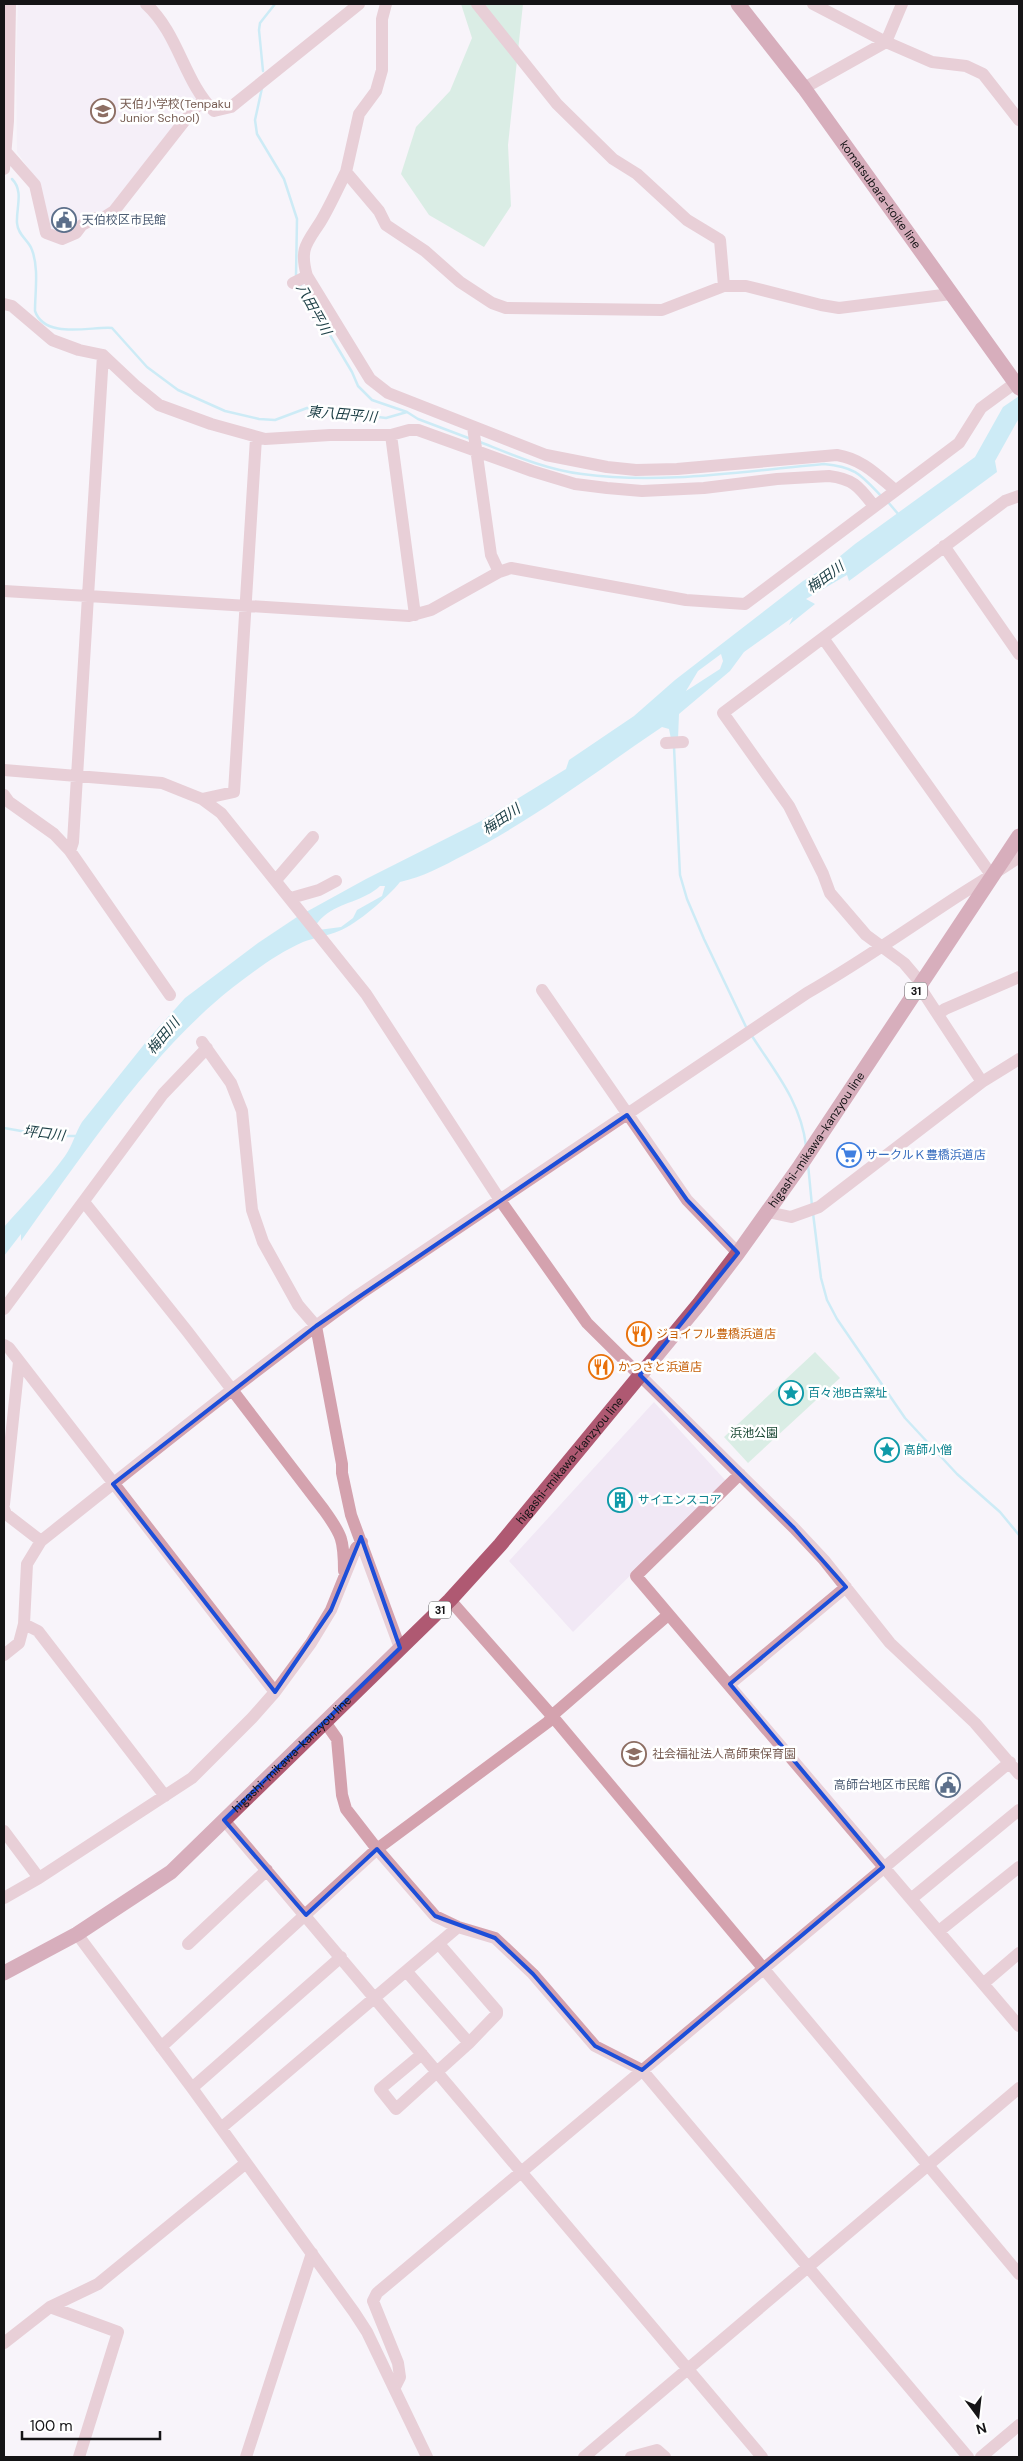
<svg xmlns="http://www.w3.org/2000/svg" width="1023" height="2461" viewBox="0 0 1023 2461" font-family="'DM Sans','Noto Sans JP',sans-serif">
<rect width="100%" height="100%" fill="#f8f4fa"/>
<!-- built -->
<path fill="#f1e8f5" d="M18,4H140L161,27L198,100L110,209L99,212L75,226L70,234L51,232L35,178L17,152L16,60Z
M654,1402L726,1481L573,1632L509,1561Z"/>
<!-- green -->
<path fill="#b7e5cc" d="M461,4H523L508,145L511,206L484,247L429,215L401,174L416,127L450,91L472,38Z
M815,1352L840,1378L748,1463L724,1437Z"/>
<!-- water -->
<path fill="#99e1f1" fill-rule="evenodd" d="M1019,396V418L995,461L997,472L849,581L847,575L806,599L815,604L789,625L793,617L744,652L730,671L679,714L678,739H671L669,729L662,727C597,771 533,820 464,855C443,866 423,877 400,882C388,897 357,924 339,931C327,936 314,938 303,942C278,953 254,971 232,988C150,1053 82,1156 21,1241V1234L4,1256V1227C24,1204 47,1181 65,1156C73,1145 75,1133 82,1122L150,1037L185,998L258,943L297,917L366,879L481,821L566,769L569,760L634,716L675,680L803,581L828,566L855,544L975,457L1003,407ZM721,654L723,661L720,669L686,691L698,671ZM380,886H385L382,896L357,910L353,918L341,927L311,931C315,926 319,920 324,916C341,902 364,901 380,886Z"/>
<g fill="none" stroke-linecap="round" stroke-linejoin="round">
<!-- stream -->
<path stroke="#99e1f1" stroke-width="2.5" d="M263,71L259,30L260,23L275,4
M262,88L255,120L257,134L284,179L297,219L296,276
M12,179C24,191 16,208 17,223C18,236 29,240 32,250C39,268 35,292 35,311C45,340 92,326 112,328L147,367L178,390L225,411L259,419L275,420L307,408L386,418L407,412
M299,283L352,372L358,386L372,400L407,412L418,419L471,439
M480,442C513,455 547,470 582,474C662,485 744,471 824,464C856,467 861,475 882,497
M888,502L899,515
M674,747L680,875L687,899L704,939L747,1029
M752,1036C775,1072 801,1102 806,1146
M4,1128L50,1136H77
M808,1164L812,1206
M813,1213L821,1278L827,1300L837,1319L905,1418L957,1474L1000,1512L1019,1535"/>
<!-- minor -->
<path stroke="#d4a2ae" stroke-width="12" d="M146,4C179,34 184,82 214,111L231,107L359,4
M386,4L382,19V70L376,91L359,114L346,172L379,211L386,225L425,251L460,282L492,303L506,308L662,310L724,286H746L821,305L839,308L951,294
M477,4L557,104L613,159L637,174L687,220L720,240L724,286
M813,4L886,42L932,62L966,66L983,74L1019,120
M804,88L886,42L902,4
M6,152L35,185L46,233L62,239L76,233L82,225L95,218H103L114,211L193,110L203,101
M4,169L8,121L10,4
M346,172C338,188 330,206 321,221C307,243 299,248 307,276L370,379L388,393L546,455L607,467L636,470L677,469L837,455C862,459 877,475 895,490
M293,283L307,276
M4,304L12,306L52,340L79,350L103,355L137,387L159,405L211,424L265,439L330,435H391L409,430H418L532,471L575,484L607,488L642,491L704,488L777,479L829,476C854,479 859,487 874,506
M103,355L88,596L409,616L431,610L499,572L511,568L686,600L745,604L959,443L981,408L1019,380
M473,427L491,555L499,572
M391,435L415,615
M944,546L1019,654
M4,591L88,596L73,842L70,851L170,995
M823,638L992,876
M666,743L683,742
M4,770L162,783L202,799L221,813L366,994L500,1200L587,1323L794,1528L824,1560L890,1643L975,1723L1019,1774
M4,795L9,802L54,834L70,851
M202,799L234,792L256,438
M276,880L313,837
M291,898L319,890L336,881
M542,990L687,1200L738,1253
M938,1014L945,1009L1019,977
M202,1042L231,1083L242,1111L252,1210L263,1242L298,1305L316,1326L342,1464V1473L351,1515L400,1648
M982,1082L923,992L921,983L904,963L866,935L830,893L823,874L789,806L723,713L1005,501L1019,496
M84,1202L187,1331L324,1510C342,1535 344,1540 344,1571
M768,1212L791,1217L819,1207L982,1082L1019,1059
M4,1309L163,1094L207,1048
M4,1345L9,1348L275,1692
M740,1474L636,1576L1019,2026
M4,1504L19,1362
M4,1509L6,1514L41,1541
M450,1600L553,1717L1019,2274
M24,1624L38,1631L165,1796
M4,1655L19,1643L24,1624L27,1564L41,1541C146,1458 251,1372 360,1294L807,993C858,964 906,930 955,898C976,884 998,872 1019,857
M730,1684L846,1587
M325,1722L337,1739L342,1795L346,1809L377,1849L435,1916L458,1927L495,1938L533,1974L595,2046L642,2070L968,2457
M224,1820L762,2457
M4,1831L39,1878
M4,1898L39,1878L192,1778L252,1718L275,1692L311,1643L331,1610L356,1548L362,1542
M911,1899L1019,1810
M939,1931L1019,1867
M77,1934L192,2088L354,2312L367,2332L427,2457
M188,1944L267,1870
M407,1972L469,2043
M984,1983L1019,1953
M161,2047L377,1849L548,1722L555,1713L668,1615
M422,2054L380,2089L396,2109L469,2043L497,2014V2011L439,1944
M192,2088L341,1957
M221,2128L458,1927
M50,2307L118,2332L79,2457
M4,2343L50,2307L98,2284L246,2163
M395,2387L400,2377L398,2363L373,2301L377,2293L1010,1762
M246,2457L312,2253
M584,2457L1019,2088
M631,2457L657,2450L665,2457
M981,2457L1019,2425"/>
<!-- major -->
<g stroke="#af5972" stroke-width="15">
<path id="s1" d="M738,4L804,88L1019,388"/>
<path id="s2" d="M4,1973L77,1934L171,1872L450,1600L500,1545L699,1304L738,1253L800,1166L1019,836"/>
</g>
</g>
<!-- marked area -->
<path d="M0 0H1023V2461H0ZM627,1115L687,1200L738,1253L640,1375L794,1528L846,1587L730,1684L883,1867L642,2070L595,2046L533,1974L495,1938L435,1916L377,1849L306,1915L224,1820L400,1648L361,1537L331,1610L275,1692L113,1484L316,1326Z" fill="#f8f4fa" fill-opacity=".55" fill-rule="evenodd"/>
<path fill="none" stroke="#1d4ed8" stroke-width="4" stroke-linejoin="round" d="M627,1115L687,1200L738,1253L640,1375L794,1528L846,1587L730,1684L883,1867L642,2070L595,2046L533,1974L495,1938L435,1916L377,1849L306,1915L224,1820L400,1648L361,1537L331,1610L275,1692L113,1484L316,1326Z"/>
<!-- icons -->
<defs>
<symbol id="school-ring" viewBox="-11 -11 22 22"><circle r="9.5" fill="#fff" stroke="#8d6e63" stroke-width="1.5"/><path d="M0-5L7-2L0 1L-7-2ZM-4 1L0 2.5L4 1V4Q0 6-4 4Z" fill="#8d6e63"/></symbol>
<symbol id="civic-ring" viewBox="-11 -11 22 22"><circle r="9.5" fill="#fff" stroke="#5c6f8a" stroke-width="1.5"/><path d="M-.6-6.5H3V-4.5H.6V-3L4-1V1h2V6H-6V1h2V-1L-.6-3ZM-1.2 2.5V6h2.4V2.5Z" fill="#5c6f8a"/></symbol>
<symbol id="supermarket-ring" viewBox="-11 -11 22 22"><circle r="9.5" fill="#fff" stroke="#3f7fe0" stroke-width="1.5"/><path d="M-6-5.5h2.5l.6 2H6L4.5 2H-2.5L-4.4-4H-6ZM-1.5 3.2a1.3 1.3 0 1 0 .1 0ZM3 3.2a1.3 1.3 0 1 0 .1 0Z" fill="#3f7fe0"/></symbol>
<symbol id="restaurant-ring" viewBox="-11 -11 22 22"><circle r="9.5" fill="#fff" stroke="#e8710a" stroke-width="1.5"/><path d="M-5-6h1v4h1v-4h1v4h1v-4h1v5L-1.5 .5V6h-2V.5L-5-1ZM5-6V6H3V1.5H1.5Q1.5-4 5-6Z" fill="#e8710a"/></symbol>
<symbol id="sight-ring" viewBox="-11 -11 22 22"><circle r="9.5" fill="#fff" stroke="#0f9aa8" stroke-width="1.5"/><path d="M0-6L1.8-2.2L6-1.7L2.9 1.2L3.7 5.4L0 3.3L-3.7 5.4L-2.9 1.2L-6-1.7L-1.8-2.2Z" fill="#0f9aa8"/></symbol>
<symbol id="building-ring" viewBox="-11 -11 22 22"><circle r="9.5" fill="#fff" stroke="#0f9aa8" stroke-width="1.5"/><path d="M-4-6H4V6H1V3H-1V6H-4ZM-2.5-4.3h1.7v1.8h-1.7ZM.8-4.3h1.7v1.8H.8ZM-2.5-1h1.7V.8h-1.7ZM.8-1h1.7V.8H.8Z" fill="#0f9aa8"/></symbol>
</defs>
<g fill-rule="evenodd">
<use href="#school-ring" x="89" y="97" width="28" height="28"/>
<use href="#civic-ring" x="50" y="206" width="28" height="28"/>
<use href="#supermarket-ring" x="835" y="1141" width="28" height="28"/>
<use href="#restaurant-ring" x="625" y="1320" width="28" height="28"/>
<use href="#restaurant-ring" x="587" y="1353" width="28" height="28"/>
<use href="#sight-ring" x="777" y="1379" width="28" height="28"/>
<use href="#sight-ring" x="873" y="1436" width="28" height="28"/>
<use href="#building-ring" x="606" y="1486" width="28" height="28"/>
<use href="#school-ring" x="620" y="1740" width="28" height="28"/>
<use href="#civic-ring" x="934" y="1771" width="28" height="28"/>
</g>
<g text-anchor="middle" dominant-baseline="central" stroke-width="5" stroke-linejoin="round" paint-order="stroke">
<!-- shield labels -->
<g fill="#fff" stroke="#5b5a5c" stroke-width="1">
<rect x="905" y="982.5" width="22" height="17" rx="4"/>
<rect x="429" y="1601.5" width="22" height="17" rx="4"/>
</g>
<g font-size="11" font-weight="bold" fill="#151416">
<text x="916" y="991">31</text>
<text x="440" y="1610">31</text>
</g>
<!-- education labels -->
<g font-size="12" fill="#785e54" stroke="#fff" text-anchor="start">
<text x="120" y="104">天伯小学校(Tenpaku<tspan x="120" dy="14">Junior School)</tspan></text>
<text x="652" y="1754">社会福祉法人高師東保育園</text>
</g>
<!-- street labels -->
<g font-size="12" fill="#151416" stroke="#fff">
<text stroke="none"><textPath href="#s1" startOffset="238">komatsubara-koike line</textPath></text>
<text stroke="none"><textPath href="#s2" startOffset="1174">higashi-mikawa-kanzyou line</textPath></text>
<text stroke="none"><textPath href="#s2" startOffset="769">higashi-mikawa-kanzyou line</textPath></text>
<text stroke="none"><textPath href="#s2" startOffset="364">higashi-mikawa-kanzyou line</textPath></text>
</g>
<!-- service labels -->
<g font-size="12" fill="#4e5e75" stroke="#fff" text-anchor="start">
<text x="82" y="220">天伯校区市民館</text>
<text x="930" y="1785" text-anchor="end">高師台地区市民館</text>
</g>
<!-- shop labels -->
<g font-size="12" fill="#366cbe" stroke="#fff" text-anchor="start">
<text x="866" y="1155">サークルＫ豊橋浜道店</text>
</g>
<!-- food labels -->
<g font-size="12" fill="#c56008" stroke="#fff" text-anchor="start">
<text x="656" y="1334">ジョイフル豊橋浜道店</text>
<text x="618" y="1367">かつさと浜道店</text>
</g>
<!-- culture labels -->
<g font-size="12" fill="#0d838f" stroke="#fff" text-anchor="start">
<text x="808" y="1393">百々池B古窯址</text>
<text x="904" y="1450">高師小僧</text>
<text x="638" y="1500">サイエンスコア</text>
</g>
<!-- park labels -->
<g font-size="12" fill="#174631" stroke="#fff">
<text x="754" y="1433">浜池公園</text>
</g>
<!-- water labels -->
<g font-size="14" font-style="italic" fill="#1a3d44" stroke="#fff">
<text transform="translate(314 309) rotate(61)">八田平川</text>
<text transform="translate(342 414) rotate(5)">東八田平川</text>
<text transform="translate(825 577) rotate(-36)">梅田川</text>
<text transform="translate(501 819) rotate(-34)">梅田川</text>
<text transform="translate(163 1036) rotate(-50)">梅田川</text>
<text transform="translate(44 1133) rotate(7)">坪口川</text>
</g>
</g>
<!-- border -->
<rect width="1023" height="2461" fill="none" stroke="#151416" stroke-width="10"/>
<!-- north arrow -->
<g transform="translate(978 2416) rotate(165)" stroke="#ffffff" stroke-width="4" paint-order="stroke">
<path d="M0-4L9 19L0 12L-9 19Z" fill="#151416"/>
<text y="-8" font-size="14" font-weight="bold" text-anchor="middle" fill="#151416">N</text>
</g>
<!-- scale -->
<path d="M22 2431v8h138v-8" fill="none" stroke="#151416" stroke-width="2.5"/>
<text x="30" y="2431" font-size="15" fill="#151416" stroke="#ffffff" stroke-width="4" paint-order="stroke">100 m</text>
</svg>
